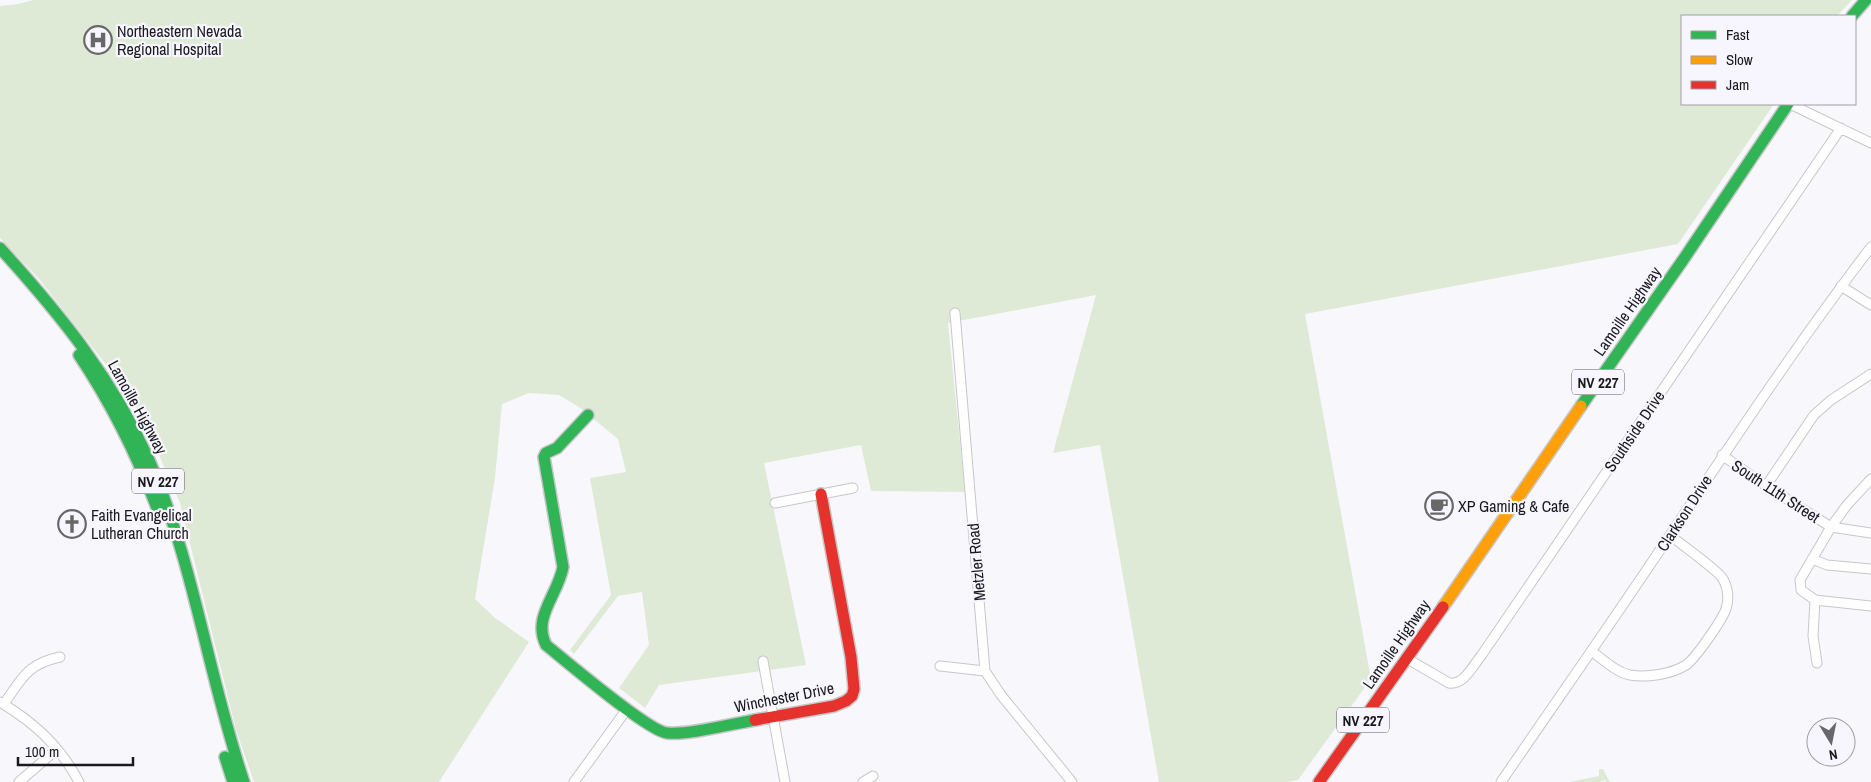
<svg xmlns="http://www.w3.org/2000/svg" width="1871" height="782" viewBox="0 0 1871 782" font-family="'Archivo Narrow',sans-serif">
<rect width="100%" height="100%" fill="#f8f8fc"/>
<!-- green -->
<path fill="#deead6" d="M33,0H1852L1837,16H1682V104H1774L1678,244L1305,314L1371,679L1298,780L1287,782H1159L1100,445L1053,453L1096,295L948,323L965,492L871,491L861,445L764,463L806,665L659,685L645,708L619,688L649,645L642,592L618,596L574,654L570,650L611,595L590,478L626,472L618,439L579,407L559,395L529,393L502,404L495,478L475,599L495,618L529,642L439,782H254L236,730L180,503L156,448L136,408L117,379L40,280L0,238V6L18,4Z
M1599,769H1603L1610,782H1606L1605,780L1600,782H1569L1599,776Z"/>
<g fill="none" stroke-linecap="round" stroke-linejoin="round">
<defs>
<path id="street" d="M1790,104L1871,143
M1841,286L1871,305
M955,313L985,671L1001,695L1072,782
M1722,455L1766,486L1831,527L1871,533
M1871,479L1847,505L1831,527L1800,580L1801,590L1815,600L1871,606
M1766,486L1814,415L1831,400L1871,374
M775,503L853,488
M1812,559L1827,565L1871,569
M1815,600L1813,636L1817,663
M1591,651C1603,659 1615,672 1630,675C1647,678 1672,674 1686,665C1696,658 1722,620 1726,609C1729,599 1728,588 1723,579C1718,570 1680,544 1670,535
M1406,658L1449,683C1464,685 1472,667 1481,656L1841,128
M763,661L785,782
M940,666L985,671
M0,702C35,723 60,746 79,782
M4,704C22,678 27,664 60,657
M19,782L57,749
M574,782L627,709
M863,782L873,776
M1501,782C1557,700 1615,618 1670,535C1735,438 1800,340 1871,247"/>
<path id="fast" d="M1852,16L1866,0
M0,248C60,314 112,378 149,460C194,563 208,676 244,782
M79,355C113,406 139,459 160,516
M1581,406L1683,260L1788,104
M588,415L557,448L546,453L544,457L563,567C558,595 532,617 546,645C566,661 648,731 667,733C690,735 731,724 755,720
M225,757L233,782"/>
<path id="slow" d="M1443,607L1581,406"/>
<path id="jam" d="M755,720L834,706L846,701L852,696L854,689L851,657L821,494
M1319,782L1443,607"/>
</defs>
<!-- street casing -->
<use href="#street" stroke="#c7c7ca" stroke-width="11"/>
<!-- fast casing -->
<use href="#fast" stroke="#c7c7ca" stroke-width="14"/>
<!-- slow casing -->
<use href="#slow" stroke="#c7c7ca" stroke-width="14"/>
<!-- jam casing -->
<use href="#jam" stroke="#c7c7ca" stroke-width="14"/>
<!-- street -->
<use href="#street" stroke="#fefeff" stroke-width="9"/>
<!-- fast -->
<use href="#fast" stroke="#30b455" stroke-width="11"/>
<!-- slow -->
<use href="#slow" stroke="#ff9f0a" stroke-width="11"/>
<!-- jam -->
<use href="#jam" stroke="#e5322d" stroke-width="11"/>
</g>
<!-- icons -->
<defs>
<symbol id="hospital-ring" viewBox="-11 -11 22 22"><circle r="9.5" fill="#f7f6fe" stroke="#68686b" stroke-width="1.5"/><path d="M-5-5h3v3.5h4V-5h3V5h-3V1.5h-4V5h-3Z" fill="#68686b"/></symbol>
<symbol id="cafe-ring" viewBox="-11 -11 22 22"><circle r="9.5" fill="#f7f6fe" stroke="#68686b" stroke-width="1.5"/><path d="M-5.5-4.5H6V0H3Q3 3.5 0 3.5H-2.5Q-5.5 3.5-5.5 0ZM3-3.2v2h1.7v-2ZM-6 4.5H4V6H-6Z" fill="#68686b"/></symbol>
<symbol id="church-ring" viewBox="-11 -11 22 22"><circle r="9.5" fill="#f7f6fe" stroke="#68686b" stroke-width="1.5"/><path d="M-1.2-6h2.4v3.5h3.3v2.4h-3.3V6h-2.4V-.1h-3.3v-2.4h3.3Z" fill="#68686b"/></symbol>
</defs>
<g fill-rule="evenodd">
<use href="#hospital-ring" x="82" y="24" width="32" height="32"/>
<use href="#cafe-ring" x="1423" y="490" width="32" height="32"/>
<use href="#church-ring" x="56" y="508" width="32" height="32"/>
</g>
<g text-anchor="middle" dominant-baseline="central" stroke-width="4.5" stroke-linejoin="round" paint-order="stroke">
<!-- shield labels -->
<g fill="#f7f6fe" stroke="#5c5c60" stroke-width="1">
<rect x="1572" y="369.5" width="52" height="25" rx="4"/>
<rect x="132" y="468.5" width="52" height="25" rx="4"/>
<rect x="1337" y="707.5" width="52" height="25" rx="4"/>
</g>
<g font-size="15" font-weight="bold" fill="#1a1a1d">
<text x="1598" y="382">NV 227</text>
<text x="158" y="481">NV 227</text>
<text x="1363" y="720">NV 227</text>
</g>
<!-- poi labels -->
<g font-size="16" fill="#1a1a1d" stroke="#f7f6fe" text-anchor="start">
<text x="117" y="31">Northeastern Nevada<tspan x="117" dy="18">Regional Hospital</tspan></text>
<text x="1458" y="506">XP Gaming &amp; Cafe</text>
<text x="91" y="515">Faith Evangelical<tspan x="91" dy="18">Lutheran Church</tspan></text>
</g>
<!-- street labels -->
<g font-size="16" fill="#1a1a1d" stroke="#f7f6fe">
<text transform="translate(1627 311) rotate(-55)">Lamoille Highway</text>
<text transform="translate(138 407) rotate(61)">Lamoille Highway</text>
<text transform="translate(1634 431) rotate(-56)">Southside Drive</text>
<text transform="translate(1776 491) rotate(33)">South 11th Street</text>
<text transform="translate(1684 513) rotate(-57)">Clarkson Drive</text>
<text transform="translate(976 562) rotate(-95)">Metzler Road</text>
<text transform="translate(1396 644) rotate(-55)">Lamoille Highway</text>
<text transform="translate(784 697) rotate(-11)">Winchester Drive</text>
</g>
</g>
<!-- legend -->
<rect x="1681" y="15" width="175" height="90" fill="#f7f6fe" stroke="#9f9ea4"/>
<rect x="1691" y="31" width="25" height="8" fill="#30b455" stroke="#9f9ea4"/>
<text x="1726" y="40" font-size="15" fill="#1a1a1d">Fast</text>
<rect x="1691" y="56" width="25" height="8" fill="#ff9f0a" stroke="#9f9ea4"/>
<text x="1726" y="65" font-size="15" fill="#1a1a1d">Slow</text>
<rect x="1691" y="81" width="25" height="8" fill="#e5322d" stroke="#9f9ea4"/>
<text x="1726" y="90" font-size="15" fill="#1a1a1d">Jam</text>
<!-- north arrow -->
<g transform="translate(1831 742) rotate(170)"><circle r="24" fill="#f7f6fe" stroke="#9f9ea4"/>
<path d="M0-4L9 19L0 12L-9 19Z" fill="#68686b"/>
<text y="-8" font-size="14" font-weight="bold" text-anchor="middle" fill="#1a1a1d">N</text>
</g>
<!-- scale -->
<path d="M18 757v8h115v-8" fill="none" stroke="#1a1a1d" stroke-width="2.5"/>
<text x="25" y="757" font-size="15" fill="#1a1a1d" stroke="#f7f6fe" stroke-width="4" paint-order="stroke">100 m</text>
</svg>
